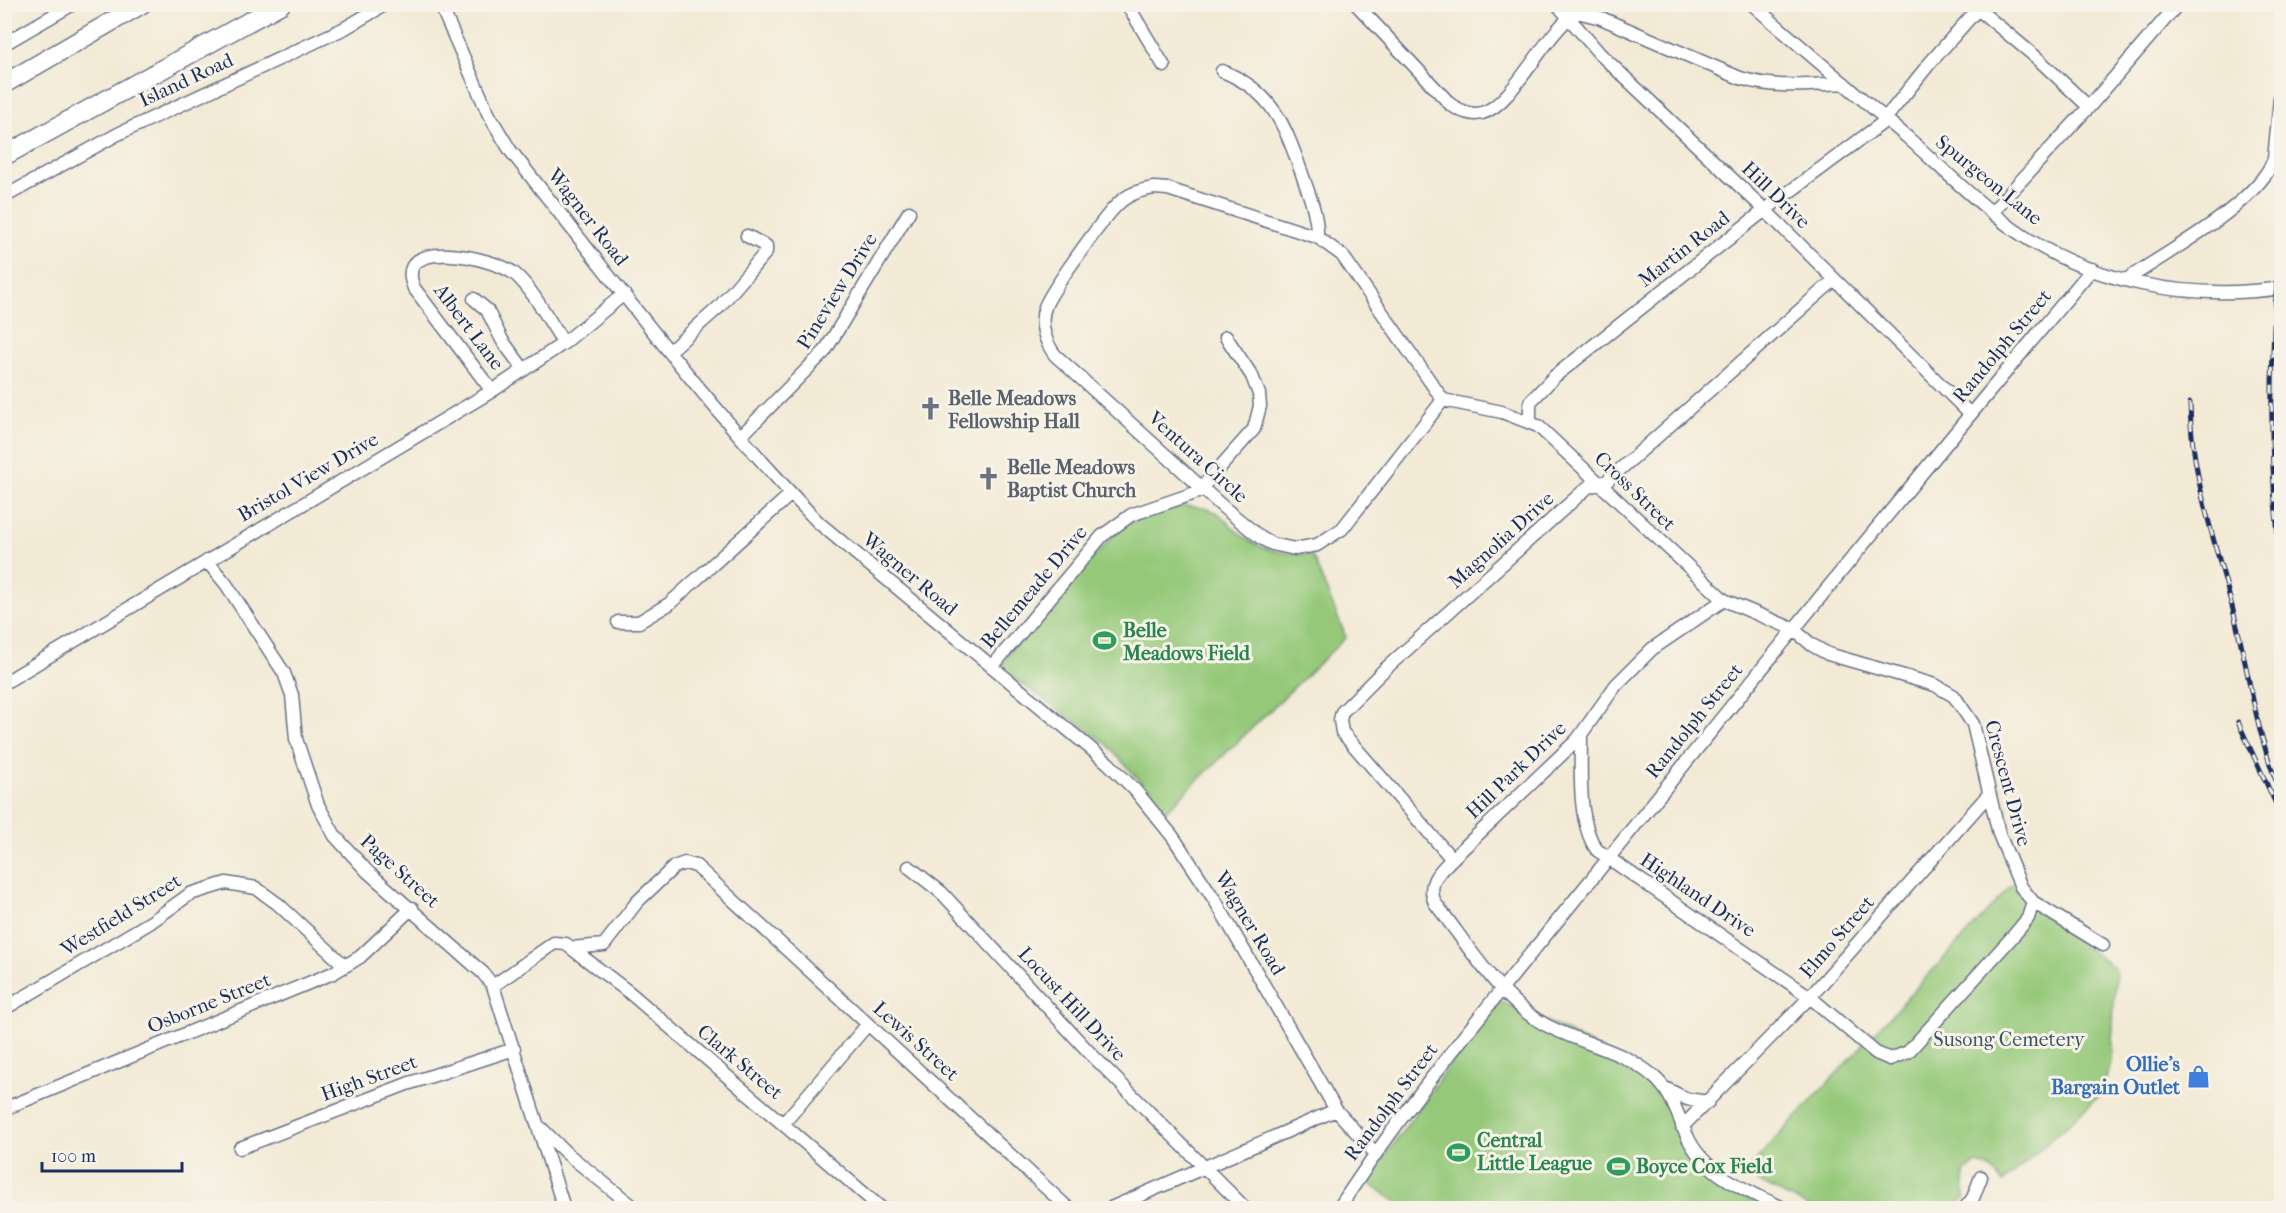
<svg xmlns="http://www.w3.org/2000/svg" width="2286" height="1213" viewBox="0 0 2286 1213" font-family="'IM FELL French Canon',serif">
<rect width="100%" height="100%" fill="#f7f3e8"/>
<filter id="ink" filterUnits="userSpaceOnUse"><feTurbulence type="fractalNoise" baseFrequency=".0167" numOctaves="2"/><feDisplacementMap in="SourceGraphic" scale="12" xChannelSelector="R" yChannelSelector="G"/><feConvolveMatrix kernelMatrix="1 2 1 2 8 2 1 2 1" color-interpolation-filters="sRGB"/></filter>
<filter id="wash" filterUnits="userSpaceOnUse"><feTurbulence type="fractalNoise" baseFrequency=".008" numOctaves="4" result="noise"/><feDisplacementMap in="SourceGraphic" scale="24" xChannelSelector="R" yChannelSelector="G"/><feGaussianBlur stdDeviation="1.35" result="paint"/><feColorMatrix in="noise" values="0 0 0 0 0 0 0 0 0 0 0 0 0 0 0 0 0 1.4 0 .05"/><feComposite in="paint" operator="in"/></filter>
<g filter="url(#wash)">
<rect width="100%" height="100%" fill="#f3ead5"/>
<!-- green -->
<path fill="#95c979" stroke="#587c6c" stroke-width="1.5" d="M1183,506C1228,507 1219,521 1250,541C1269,553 1291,553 1312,555L1346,637L1166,811L1107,744L1004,671L1003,663L1015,645L1119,529L1146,515Z
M2012,885L2042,914L2116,969L2111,1063L2101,1094L2003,1183L1989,1167L1976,1164L1964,1173L1965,1198L1955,1208H1811L1743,1174Z
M1499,1002C1520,1005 1638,1067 1653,1083C1670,1100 1672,1124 1682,1145C1698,1179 1738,1193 1769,1208H1405L1367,1182L1442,1075Z"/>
</g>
<g filter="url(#ink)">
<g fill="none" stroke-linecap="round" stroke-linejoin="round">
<defs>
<path id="minor" d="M440,4L489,115L510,150C610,276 707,407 819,523L1108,763L1135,790L1173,837L1216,902L1336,1110L1375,1153
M1127,4L1164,66
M1356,4L1451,105C1461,111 1471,116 1482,113C1513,105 1545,32 1577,12L1601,18L1740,78C1775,89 1808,85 1844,83
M1557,4L1599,53L1765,210L1970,414
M1752,4C1803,49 1855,93 1907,137C1942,168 1976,202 2013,229C2090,284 2190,301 2282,288
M1973,5L2037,58L2089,107
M4,44L73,4
M1222,71C1273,91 1285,126 1302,174C1309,195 1318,215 1317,237
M1154,188L1168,189L1317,237L1342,255L1443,400L1342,529L1317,545L1295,549L1272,544L1261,538L1223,507L1055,355C1045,342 1039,323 1045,307C1050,292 1105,216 1117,205C1127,194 1140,190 1154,188Z
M4,197L118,134L345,28L386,4
M1992,212L2089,107L2178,4
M2126,280C2167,252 2257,204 2274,159L2282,78
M474,299L487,310L502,340L524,370
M670,351L719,307L766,252V246L747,236
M492,391L414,288C391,235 496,257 516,275C534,291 550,323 564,343
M1443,400L1502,412L1538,426L1724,600L1793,629L1812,645L1828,654L1935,685L1954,696L1973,724L1999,834L2021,887L2033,902L2103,945
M1530,423V402L1555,376L1765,210L1881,124L1929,64L1982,4
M741,436L825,351L909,212
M207,561L226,584L284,673L292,695L296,739L318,805L335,836L367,871L483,973L493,986L564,1208
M1724,600L1652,649L1616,685L1577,740L1452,859C1439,872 1426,883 1435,903C1466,942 1500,1000 1544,1024C1580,1044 1623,1049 1654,1077C1673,1093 1678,1118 1689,1140C1707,1175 1749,1192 1783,1208
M618,622H639L669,604L791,494
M992,667L1102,536L1131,515L1198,492L1254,429L1260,406L1259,394L1252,376L1226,337
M4,683L492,391L564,343L624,294
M1581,735C1581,768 1577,823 1597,850L1810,997L1876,1053L1890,1059L1908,1052L2014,935L2028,918L2033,902
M1452,859L1342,732L1340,720L1342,712L1384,670L1588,487L1607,481L1834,280
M909,867L942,893L1088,1051L1245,1208
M571,948L630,993L881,1208
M493,986L554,943L566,944L571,948L604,945L637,902L674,867L685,863L696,866L1068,1208
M4,1009L151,922L190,894L226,883L256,888L278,904L345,966
M1665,1088L1687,1099L1708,1102
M4,1109L333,973L360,957L412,908
M783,1124L868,1024
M1682,1127L1810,997L1989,794
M541,1128L565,1152L635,1208
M240,1148L407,1084L514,1049
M1111,1208L1336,1110
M1339,1208C1421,1082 1521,967 1616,849C1773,654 1931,460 2092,269
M1965,1208L1973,1198L1981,1177"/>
<path id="highway" d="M4,84L142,4
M4,156L281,4"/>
</defs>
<!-- minor casing -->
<use href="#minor" stroke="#677088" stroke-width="15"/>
<!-- highway casing -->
<use href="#highway" stroke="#677088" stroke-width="21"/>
<!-- minor -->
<use href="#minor" stroke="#fff" stroke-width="12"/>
<!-- highway -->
<use href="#highway" stroke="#fff" stroke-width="18"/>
<defs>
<path id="rail" d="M2282,223C2271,338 2266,454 2282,568
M2190,403C2191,480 2217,545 2235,618C2250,678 2257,739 2282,795
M2238,722L2282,817"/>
</defs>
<!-- rail casing -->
<use href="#rail" stroke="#1b2f5e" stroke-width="5"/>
<!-- rail -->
<use href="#rail" stroke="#f7f3e8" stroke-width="3" stroke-dasharray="9" stroke-linecap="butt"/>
</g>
</g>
<!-- icons -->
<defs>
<symbol id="church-bare" viewBox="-9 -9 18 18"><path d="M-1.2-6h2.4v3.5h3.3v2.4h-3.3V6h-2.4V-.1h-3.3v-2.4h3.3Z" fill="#6b7280" stroke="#f7f3e8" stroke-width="2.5" paint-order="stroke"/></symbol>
<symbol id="stadium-bare" viewBox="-9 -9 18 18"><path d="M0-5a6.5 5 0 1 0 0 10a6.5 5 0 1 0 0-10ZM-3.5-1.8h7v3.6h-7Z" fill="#2e9e5b" stroke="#f7f3e8" stroke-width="2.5" paint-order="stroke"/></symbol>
<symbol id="shop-bare" viewBox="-9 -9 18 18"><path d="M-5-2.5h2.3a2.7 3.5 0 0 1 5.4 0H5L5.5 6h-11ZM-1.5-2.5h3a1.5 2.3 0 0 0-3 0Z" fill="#3f7fe0" stroke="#f7f3e8" stroke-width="2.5" paint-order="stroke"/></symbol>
</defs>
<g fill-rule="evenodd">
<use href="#church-bare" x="914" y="392" width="33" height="33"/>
<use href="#church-bare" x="972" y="462" width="33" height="33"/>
<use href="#stadium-bare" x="1088" y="624" width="33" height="33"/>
<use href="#shop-bare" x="2182" y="1060" width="33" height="33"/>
<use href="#stadium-bare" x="1442" y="1136" width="33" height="33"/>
<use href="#stadium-bare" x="1602" y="1150" width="33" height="33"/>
</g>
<g text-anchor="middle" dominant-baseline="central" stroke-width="6" stroke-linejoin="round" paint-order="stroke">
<!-- street labels -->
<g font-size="20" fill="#1b2f5e" stroke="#f7f3e8">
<text transform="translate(186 80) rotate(-25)">Island Road</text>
<text transform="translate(1989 180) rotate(39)">Spurgeon Lane</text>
<text transform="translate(1776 195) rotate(44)">Hill Drive</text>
<text transform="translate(588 217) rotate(52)">Wagner Road</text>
<text transform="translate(1684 249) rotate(-38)">Martin Road</text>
<text transform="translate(837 291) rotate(-58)">Pineview Drive</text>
<text transform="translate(469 327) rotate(53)">Albert Lane</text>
<text transform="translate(2002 346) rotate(-50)">Randolph Street</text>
<text transform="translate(1198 457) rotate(42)">Ventura Circle</text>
<text transform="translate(308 477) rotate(-30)">Bristol View Drive</text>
<text transform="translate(1635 491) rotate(44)">Cross Street</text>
<text transform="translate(1501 540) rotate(-42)">Magnolia Drive</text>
<text transform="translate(910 574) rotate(40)">Wagner Road</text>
<text transform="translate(1034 587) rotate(-50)">Bellemeade Drive</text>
<text transform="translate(1694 721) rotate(-51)">Randolph Street</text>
<text transform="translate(1516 770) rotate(-44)">Hill Park Drive</text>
<text transform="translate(2008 783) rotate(75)">Crescent Drive</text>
<text transform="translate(400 871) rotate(42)">Page Street</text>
<text transform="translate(1698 895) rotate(34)">Highland Drive</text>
<text transform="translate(121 915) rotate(-32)">Westfield Street</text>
<text transform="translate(1250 923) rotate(59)">Wagner Road</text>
<text transform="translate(1837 937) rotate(-49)">Elmo Street</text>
<text transform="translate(209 1003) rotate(-22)">Osborne Street</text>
<text transform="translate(1072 1004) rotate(47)">Locust Hill Drive</text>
<text transform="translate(916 1041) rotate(42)">Lewis Street</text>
<text transform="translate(740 1062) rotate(40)">Clark Street</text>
<text transform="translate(369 1078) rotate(-20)">High Street</text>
<text transform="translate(1391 1102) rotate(-53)">Randolph Street</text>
</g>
<!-- worship labels -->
<g font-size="20" font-weight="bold" fill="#5b616d" stroke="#f7f3e8" text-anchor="start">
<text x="948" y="398">Belle Meadows<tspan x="948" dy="23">Fellowship Hall</tspan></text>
<text x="1007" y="467">Belle Meadows<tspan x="1007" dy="23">Baptist Church</tspan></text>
</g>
<!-- leisure labels -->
<g font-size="20" font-weight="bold" fill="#27864d" stroke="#f7f3e8" text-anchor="start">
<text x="1123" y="630">Belle<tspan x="1123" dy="23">Meadows Field</tspan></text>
<text x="1477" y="1140">Central<tspan x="1477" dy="23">Little League</tspan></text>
<text x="1636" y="1166">Boyce Cox Field</text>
</g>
<!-- park labels -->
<g font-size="20" fill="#3a5665" stroke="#f7f3e8">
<text x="2009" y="1039">Susong Cemetery</text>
</g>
<!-- shop labels -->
<g font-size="20" font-weight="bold" fill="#366cbe" stroke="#f7f3e8" text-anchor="end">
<text x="2180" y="1064">Ollie's<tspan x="2180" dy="23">Bargain Outlet</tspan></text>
</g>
</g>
<!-- margin -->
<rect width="2286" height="1213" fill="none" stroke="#f7f3e8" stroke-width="24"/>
<!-- scale -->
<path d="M42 1162v9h140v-9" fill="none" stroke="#1b2f5e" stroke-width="3"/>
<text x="51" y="1162" font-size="18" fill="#1b2f5e" stroke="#f7f3e8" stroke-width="4.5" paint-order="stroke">100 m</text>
</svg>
